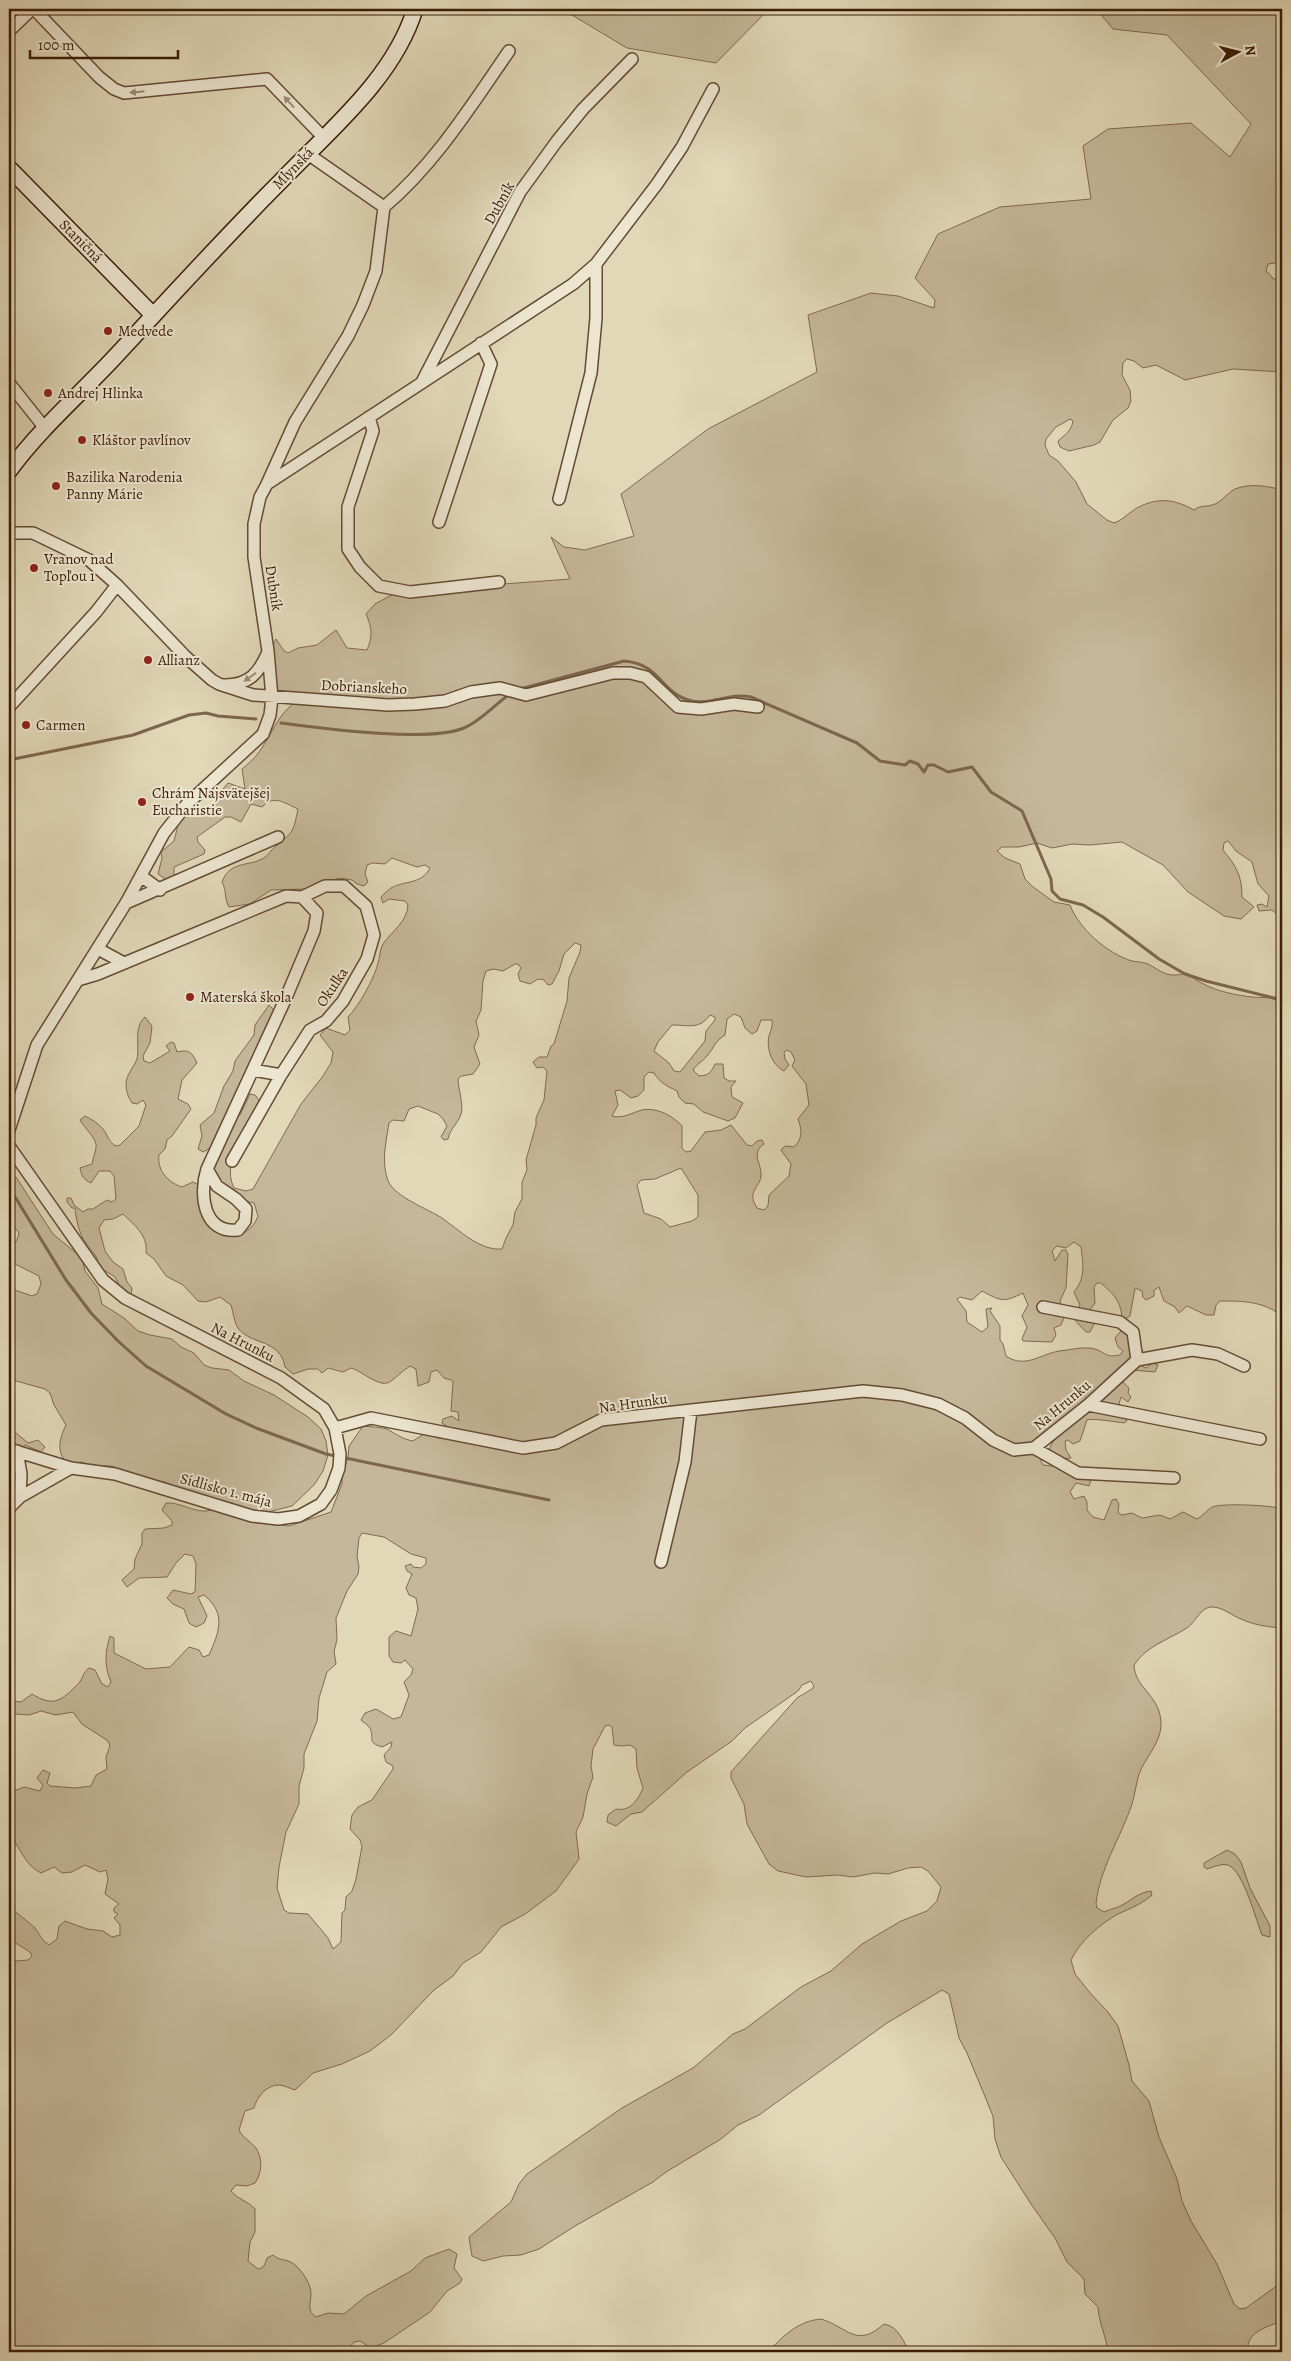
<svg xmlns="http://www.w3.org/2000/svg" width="1291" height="2361" viewBox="0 0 1291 2361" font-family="Alegreya,serif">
<rect width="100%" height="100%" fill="#e1d8b8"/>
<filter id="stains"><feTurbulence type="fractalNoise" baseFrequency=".004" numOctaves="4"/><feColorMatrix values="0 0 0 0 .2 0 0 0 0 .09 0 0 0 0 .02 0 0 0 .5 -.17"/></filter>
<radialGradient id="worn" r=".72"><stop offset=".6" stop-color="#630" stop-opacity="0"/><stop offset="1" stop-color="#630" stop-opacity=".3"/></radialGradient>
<!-- green -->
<path fill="#c5b89a" stroke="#806a50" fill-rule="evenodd" d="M562,9H769L716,63L627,48Z
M1096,9H1282V262L1268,264L1266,271L1274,279L1282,280V372L1233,369L1185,380L1156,365L1143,368L1134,361L1127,359L1123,363L1122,375L1130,390L1131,401L1128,408L1113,420L1100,442L1094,445L1069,451L1060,447L1058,441C1065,435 1072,430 1073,421L1070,419L1056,427L1046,439L1045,445L1049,455L1058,461L1076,482L1087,504L1107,520L1114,523C1125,519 1131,510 1141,506C1160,497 1176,500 1194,510C1200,505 1205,507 1212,505C1221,503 1227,493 1235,489C1250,483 1268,486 1282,490V918L1272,910L1259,911L1257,905L1262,904L1267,907L1269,896L1258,884L1252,862L1236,851L1228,841L1224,843L1223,850C1236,866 1242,875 1242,897L1254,907L1241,919L1224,916L1188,892L1163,865L1122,842L1090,845L1072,844L1052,848L1037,843L1019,847H1002L997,851L1005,858L1020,864L1025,879L1033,887L1054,902L1070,905C1079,929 1108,954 1132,961C1137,962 1143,962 1148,964C1165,973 1167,978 1187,973C1206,989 1228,994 1252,997C1263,998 1273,996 1282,1004V1316C1263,1301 1243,1301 1220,1301L1216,1305L1214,1315H1206L1187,1306L1179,1313L1175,1307L1164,1301L1159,1287L1154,1290V1296L1146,1300L1143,1297L1142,1291L1135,1288L1130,1316L1125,1319L1122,1317C1120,1299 1113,1294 1101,1283H1097L1094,1287L1095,1303L1086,1315L1094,1324L1090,1332H1086L1073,1318L1080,1305L1074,1292C1086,1277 1083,1265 1081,1247L1074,1242L1066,1248L1057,1246L1052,1251L1055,1261L1062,1250H1066L1068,1254L1066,1288L1060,1301L1064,1318L1061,1325L1054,1328L1056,1335L1052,1342L1023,1341L1022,1339L1027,1327L1022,1316L1028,1305L1023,1293C1003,1303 1001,1301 982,1291L972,1300L960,1297L957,1299L966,1311L967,1322L982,1332L988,1327L986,1309L992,1308L990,1311L1000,1326V1340L1003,1344L1006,1356C1025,1369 1041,1354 1059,1351C1069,1350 1085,1346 1095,1349C1107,1353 1105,1358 1120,1355L1123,1351L1118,1347L1115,1338L1126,1325L1139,1365L1146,1368L1152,1363L1158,1365L1155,1372L1132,1370L1121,1380L1129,1388L1128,1393L1131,1397L1128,1402L1121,1397L1119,1404L1127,1421L1124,1423C1116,1422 1093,1418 1087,1420L1080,1441L1073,1444L1068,1440L1065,1441L1066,1450L1071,1458L1064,1459L1049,1450C1052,1440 1060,1435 1063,1425L1027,1445L1038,1455L1043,1465L1059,1467L1091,1480L1089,1486L1076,1483L1070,1492L1074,1499L1084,1496L1087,1502V1510L1093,1517L1104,1520L1112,1500L1116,1499L1119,1504L1118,1513L1122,1515L1132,1513L1142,1518L1160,1515L1170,1519L1183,1512L1197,1519C1203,1516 1207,1510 1212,1507C1222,1503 1272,1505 1282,1509V1628C1268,1627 1254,1625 1241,1619C1231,1615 1224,1608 1213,1607C1201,1606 1195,1623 1187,1628C1168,1640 1146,1646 1134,1665C1135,1690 1162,1695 1161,1726C1160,1744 1145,1758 1139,1774C1136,1784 1135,1794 1132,1804C1121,1837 1099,1870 1096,1904L1097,1908L1104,1912C1110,1909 1118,1908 1124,1904C1133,1899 1140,1892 1151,1891L1152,1895C1142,1904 1131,1908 1118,1914C1100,1924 1080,1941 1071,1960L1075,1974L1091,1994L1108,2012L1118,2026L1129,2065L1132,2081L1149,2101L1159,2137L1177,2179L1182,2201L1191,2221L1217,2264L1234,2304L1240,2309L1246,2308L1282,2282V2321C1267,2327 1245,2332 1248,2352H1108C1106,2336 1099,2323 1098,2307L1085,2294L1084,2279L1067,2262L1055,2238L1031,2204L1001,2157L995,2139L993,2116L967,2053L959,2038L949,1994L942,1990L887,2023L759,2115L738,2125L721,2139L666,2172L653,2182L575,2226L539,2249L521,2255L503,2256L483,2261L472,2256L469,2237L511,2202L519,2184L527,2174L622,2108L693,2068L733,2034L745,2029L801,1987L831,1971L862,1944L901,1921L927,1911L937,1901L941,1887L928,1871L921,1867L908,1868L888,1874L875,1873L853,1877L838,1875L806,1877L778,1871L769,1864L747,1824L744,1804L731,1778V1772L797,1698L812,1689L814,1686L811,1681L802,1685L798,1691L745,1728L732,1741L687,1772L642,1812L631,1814L616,1826L607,1822L608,1815L616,1809C630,1812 638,1800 643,1788L637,1768L636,1749L630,1745L621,1746L614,1745L612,1727L609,1725L605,1726L593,1749L591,1766L593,1777L587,1794L583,1817L576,1832L579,1859L556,1891L525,1914L501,1927L481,1952L463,1963L453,1976L434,1990L391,2035L370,2051L342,2064L313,2073L295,2090C291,2089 284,2085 279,2085C266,2085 257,2097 254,2108L245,2111L239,2130C243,2138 250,2141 256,2148C263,2159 262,2173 255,2183L247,2186L236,2185L231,2191C237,2199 248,2201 255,2209V2232L250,2242L248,2261L258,2269C264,2268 265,2264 267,2258L273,2255C279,2260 282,2259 288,2261C297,2263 308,2279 310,2288C314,2299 304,2309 316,2317L328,2313L344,2314L366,2296L411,2271L425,2258L449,2249L457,2254L454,2268L462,2279L460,2283L447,2291L430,2312L384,2343L371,2348L360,2341L354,2342L346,2352H9V1956L16,1961L28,1960L32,1956L30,1952L9,1939V1907C11,1908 32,1925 34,1927C40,1934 41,1940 49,1945L57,1939L59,1926L65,1921L87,1929L103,1931L112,1937L120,1935V1925L114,1918L118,1914L114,1912V1908L119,1904L105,1894L108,1879L106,1870L100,1872L85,1865L72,1872L62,1873L54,1867L41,1873C28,1867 21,1852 14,1840L9,1842V1793L24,1787L40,1791L43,1785L37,1778L43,1770L50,1773L47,1783L50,1786L75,1788L91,1786L96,1775L107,1769L106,1757L110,1746L108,1741L82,1724L73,1712L56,1715L41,1711L29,1715L15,1714L9,1711V1706L13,1701L21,1702L32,1694C54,1708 62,1700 78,1684C83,1679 83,1672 89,1668L95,1670L102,1684L108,1687L111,1682C104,1666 105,1652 110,1636L114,1638V1653L146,1669L170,1667L189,1647L199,1650L203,1657L209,1655C219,1632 227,1614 204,1595L198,1597L207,1616L204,1623L196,1627L189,1623L184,1609L173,1604L167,1598L173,1590L191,1594L195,1592L196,1564L193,1556L185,1554L176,1563L167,1577L139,1578L127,1587L122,1580L134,1569L135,1559L142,1544V1533L145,1529L164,1528L172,1525V1521L162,1510L166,1503C183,1502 198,1516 214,1509L165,1482L139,1478L112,1466H95L81,1462L68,1464C55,1452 60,1438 66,1425L54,1405L50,1393L45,1389L9,1379V1288L32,1296L37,1294L41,1284L39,1276L9,1261C9,1246 17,1245 19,1233L9,1220V1171L16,1177L53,1234L82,1258L85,1271L98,1288L102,1304L124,1318L138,1331L150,1335L172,1339L181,1347L194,1353L204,1365L212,1368L229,1370L244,1381L274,1395L308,1417L321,1429L326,1441L328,1455L323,1471L314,1485L292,1506L248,1517L251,1522L289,1526L331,1512L342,1484V1474L348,1458L349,1446L363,1426C370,1427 381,1427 387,1429C396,1434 402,1439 413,1441L427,1432L438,1438H444L450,1432L448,1427L442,1423L443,1419L452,1416L459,1421L458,1412L451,1411L453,1382L451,1380L444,1378L437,1370L431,1372L429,1382L418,1386L416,1369L410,1366C402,1371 398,1376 391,1381C381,1390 361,1370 351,1368L343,1372L328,1368L322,1373L318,1369H308L293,1374L285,1367C281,1339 250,1345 238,1328C234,1322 233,1311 231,1305L220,1297L206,1302L198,1301L183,1285L166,1276L154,1259L146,1253C148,1235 135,1226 123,1214L113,1219L104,1220L99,1228L105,1251L113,1262L123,1269L127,1282L132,1288L131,1296L123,1292L115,1277L99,1267C97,1253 93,1254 86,1243C79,1234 76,1219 75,1208H72L67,1202V1198H71L74,1205L83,1212L88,1209H93L107,1200L112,1202L116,1199L114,1176L110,1171H99L91,1183C83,1179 82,1177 80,1168L92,1164C93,1158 95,1154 96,1148C98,1139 84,1128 80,1120L85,1116C91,1119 98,1123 103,1129C108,1135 108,1142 116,1146L120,1145L139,1126L146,1105L143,1100L137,1104L132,1103C128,1097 126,1091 126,1084C126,1075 134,1067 137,1059C140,1045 133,1028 145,1017L152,1026L150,1043L143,1056L144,1061L150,1063L170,1051L166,1046L171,1042L174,1043L177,1052C189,1049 192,1052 197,1063L182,1080L178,1099L188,1104L191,1109L172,1136L167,1140L165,1149L159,1155C157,1170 167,1182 182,1187L193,1182L197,1184L220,1232C236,1239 252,1233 258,1216L254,1203L240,1200L214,1185L212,1147L203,1152L198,1149L202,1136L200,1125L214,1113L224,1086L233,1071L235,1061L254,1035L255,1025L269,1005L275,1011L274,1018L260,1039L232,1119L240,1115L250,1094L255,1095L259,1100C254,1132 219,1157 234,1188L246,1191L253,1189L301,1104L323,1076L331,1063L333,1052L320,1035L326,1028L345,1035L350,1030L348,1017C359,1006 375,977 378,963C380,957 380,949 383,944C392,931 407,922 408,905L405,901L389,899L383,903L381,897C384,894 388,890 391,888C405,880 421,885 430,868L425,865L417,867L392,858L385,864L373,863L367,865L365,874L368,882L364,886L357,884L352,880L340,878L305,889L271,890L250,904L229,907C224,899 227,891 222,882C230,860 249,867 264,858C268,856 271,850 275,847C294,831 293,833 298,809C284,803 274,794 262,807L251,804L241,822L231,817H225L197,837L198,842L205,850L204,854L174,867V876L170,882L158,874L162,858L161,852L174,841L178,825L188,813L193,812L203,816C218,809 217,794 228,783L245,789L242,769C248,764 255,758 259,752C271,736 277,716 293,704L291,698L277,692C269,673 267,657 276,639L284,651L288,653L298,648L317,645L336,630L347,648L367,650C373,636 372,628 366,614L375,604L397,592L570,579L551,537L564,547L585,550L634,536L621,494L708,429L817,372L808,315L871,293L898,296L934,308L935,300L915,278L938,234L1000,207L1091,199L1083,146L1108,129L1191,123L1230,157L1251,124L1167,35L1113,29ZM575,943L581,945L580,952L569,978L567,1001L554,1044L551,1046L547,1057H539L533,1062L537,1068L543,1067L547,1071L544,1100L536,1118V1125L526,1160L527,1170L522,1182V1199L515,1212L513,1225L506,1238L502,1249C480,1251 459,1230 442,1218C428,1209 395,1197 388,1181C381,1161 386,1143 389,1123L393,1120L404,1121L409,1109L418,1106L438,1114L443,1119L447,1126L441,1137L444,1140L448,1139C450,1128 458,1124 461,1114C464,1106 458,1088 458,1079L461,1076L473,1074L480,1064L474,1047L479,1035L476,1021L481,1010L483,981L486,971L494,969L503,971L515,964H518L521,968L518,974L520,981L530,984L538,979L544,980L548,985L552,984L559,971L564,954ZM734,1014L741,1017L745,1028L752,1034L757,1031L761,1020H772C773,1026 771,1030 769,1036C766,1049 772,1065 784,1071L789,1065L785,1059L784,1052L787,1050L791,1052L795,1060L792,1066L806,1084L809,1105L798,1119C802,1130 803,1138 794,1147L785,1146L781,1150L791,1164L789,1176L769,1195L768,1206L764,1210L757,1208C746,1191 760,1188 761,1176C762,1163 750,1154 764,1144L762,1140L757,1141L752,1146L747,1145L731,1125L721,1130L705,1132L691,1151L686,1152L682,1148V1126C673,1116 657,1107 642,1110C631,1113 623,1119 612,1116L618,1105L615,1091L620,1090L631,1098L638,1096L644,1090V1077L649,1072L654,1073C660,1083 667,1086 677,1091L679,1097L685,1103L694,1104L703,1112L728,1121L735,1118L743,1103L732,1097L731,1087L736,1081H729L724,1078L723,1064H715C711,1073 709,1075 699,1076L693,1070C698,1063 702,1062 707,1056C715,1047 713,1043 725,1035L727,1019ZM710,1015L715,1017V1020L706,1031L705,1041L680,1072L674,1071L669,1063L654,1051L658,1042L672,1025C689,1025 699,1030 710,1015ZM681,1168L698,1195V1217L692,1221L670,1227L661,1219L644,1213L637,1185L641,1180L655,1179ZM362,1533L384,1537L411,1554L426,1558V1564L421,1568L413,1567L411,1564L405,1566L407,1571L412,1574L406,1588L409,1595L416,1598L418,1609L411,1636L396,1631L389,1637V1656L393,1662L401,1663L405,1660L413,1669L411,1675L404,1682L409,1695L401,1717L393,1719L376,1709L365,1713L361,1720C363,1722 368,1725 370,1728C375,1739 366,1742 382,1747L392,1742L391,1747L384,1755L386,1762L393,1766V1769L372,1800L358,1807L352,1815L350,1829L360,1840L362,1846L356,1879L352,1891L346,1897L345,1910L342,1913L341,1942L333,1949L328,1938L308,1914L289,1913L284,1910L277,1888L279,1867L286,1832L299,1804V1786L304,1768V1754L317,1721L319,1698L327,1672L336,1664L334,1651L337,1640L336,1618L347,1591L358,1574L359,1567L357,1556L359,1538Z
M9,1429L15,1432L28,1443L38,1440L45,1447L41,1452L25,1445L17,1452L20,1464L12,1479L9,1495Z
M1227,1850L1235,1854L1241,1862L1250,1888L1270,1926V1937L1262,1935C1256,1920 1244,1874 1230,1866C1224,1862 1214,1867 1207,1869L1204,1867V1863Z
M821,2319C848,2327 856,2349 884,2324C900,2327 902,2342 911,2352H768C783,2336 798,2321 821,2319Z"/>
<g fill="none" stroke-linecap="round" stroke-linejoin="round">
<!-- stream -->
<path stroke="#7d664d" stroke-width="3" d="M520,689L624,661C659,664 659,688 685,699C706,708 729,692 751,697L857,743L880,761L905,765L910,761L918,764L924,772L928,765H934L948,772L972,767L991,792L1022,811L1051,879L1052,891L1060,899L1083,905L1103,917L1159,959L1185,974L1206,981L1282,1000
M281,723C322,728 427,743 464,728C481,721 494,705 510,694
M9,760L133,735L189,715L206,713L218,716L256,719
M9,1187L66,1280L91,1313L118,1341L146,1366L226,1414L256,1428L326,1454L549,1500"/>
<defs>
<path id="street" d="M34,9L99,77L114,89L124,93L267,79L323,137
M9,31L32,9
M384,207C435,164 471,106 509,51
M423,380L520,192L557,141L583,109L632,59
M9,383L44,427
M369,417L373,431L348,507V549L360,567L379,586L410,592L499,582
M267,484L295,422L348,336L363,305L376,271L384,207L308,154
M559,499L591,373L596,318V264
M439,522L491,364L481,343
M9,533H33L89,560L117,585L186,657L212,680L219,684L253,695L388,705L415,704L445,701L471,692L500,688L526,695L613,673H630L646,677L678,707L701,709L734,704L758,707
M225,685C249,685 259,673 268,652
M9,707L96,612L117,585
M141,876L160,890
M126,903L278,837
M98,949L124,963
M78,980L98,974L286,896L302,897L325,886H344L366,906L374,935L367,959L343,1001L326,1021L310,1030L281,1075L232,1161
M253,1070L281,1075
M9,1130L37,1045L126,903L164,833L187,804L263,734L270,715L272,698L268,651L254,557V524L260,497L267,484L573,284L596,264L657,184L682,147L713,89
M9,1146L103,1280L125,1298L281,1378L324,1409L335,1428L340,1454L339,1468L331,1490L321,1504L299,1516L278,1519L252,1516L115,1474L71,1468L9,1449
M207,1169L217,1186L236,1199L246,1209L245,1221L238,1230C203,1234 199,1194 207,1169L285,1000L314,931L317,913L302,897
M1043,1307L1120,1322L1133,1332L1137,1360
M1088,1405L1260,1439
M335,1428L371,1418L523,1448L556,1443L601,1420L863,1391L902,1395L938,1404L965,1418L993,1440L1014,1450L1034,1448L1088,1405L1137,1360L1192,1350L1218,1354L1244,1366
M1034,1448L1078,1473L1174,1478
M17,1451L21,1474L20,1497
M9,1508L20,1497L71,1468
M661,1562L685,1462L691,1410"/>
<path id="secondary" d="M9,168L153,315
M9,471C39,430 77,397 112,360C168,300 223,239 281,181C330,130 394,78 415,9"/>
</defs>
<!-- street casing -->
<use href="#street" stroke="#654b33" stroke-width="14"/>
<!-- secondary casing -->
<use href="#secondary" stroke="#3c1c07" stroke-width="18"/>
<!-- street -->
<use href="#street" stroke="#ece6d1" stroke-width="11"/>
<!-- secondary -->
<use href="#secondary" stroke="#ece6d1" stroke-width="15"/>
</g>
<!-- one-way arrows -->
<defs><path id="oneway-solid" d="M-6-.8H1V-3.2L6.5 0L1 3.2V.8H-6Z" transform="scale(1.25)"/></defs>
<g fill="#9d8b76">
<use href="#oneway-solid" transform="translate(137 92) rotate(174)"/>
<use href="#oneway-solid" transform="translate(289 102) rotate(-133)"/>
<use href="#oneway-solid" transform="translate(250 677) rotate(145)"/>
</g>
<!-- markers -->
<g fill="#8f2418" stroke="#ece6d1" stroke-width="2">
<circle cx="108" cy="331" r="5"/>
<circle cx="48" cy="393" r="5"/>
<circle cx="82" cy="440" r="5"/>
<circle cx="56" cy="486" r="5"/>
<circle cx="34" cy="568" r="5"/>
<circle cx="148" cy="660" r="5"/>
<circle cx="26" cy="725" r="5"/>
<circle cx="142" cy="802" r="5"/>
<circle cx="190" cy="997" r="5"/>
</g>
<g text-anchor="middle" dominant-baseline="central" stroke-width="4" stroke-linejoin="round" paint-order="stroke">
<!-- street labels -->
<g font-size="15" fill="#3c1c07" stroke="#ece6d1">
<text transform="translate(293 168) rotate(-46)">Mlynská</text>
<text transform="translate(499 203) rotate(-61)">Dubník</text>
<text transform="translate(81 241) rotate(45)">Staničná</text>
<text transform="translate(274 588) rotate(81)">Dubník</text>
<text transform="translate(364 687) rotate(3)">Dobrianskeho</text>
<text transform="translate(332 987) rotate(-56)">Okulka</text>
<text transform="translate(243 1342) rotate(27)">Na Hrunku</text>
<text transform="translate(633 1403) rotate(-8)">Na Hrunku</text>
<text transform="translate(1062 1405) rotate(-40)">Na Hrunku</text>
<text transform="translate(226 1490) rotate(15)">Sídlisko 1. mája</text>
</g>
<!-- poi labels -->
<g font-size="15" fill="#3c1c07" stroke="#ece6d1" text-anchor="start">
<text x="118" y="331">Medvede</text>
<text x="58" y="393">Andrej Hlinka</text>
<text x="92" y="440">Kláštor pavlínov</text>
<text x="66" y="477">Bazilika Narodenia<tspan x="66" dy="17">Panny Márie</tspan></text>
<text x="44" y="559">Vranov nad<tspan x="44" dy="17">Topľou 1</tspan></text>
<text x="158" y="660">Allianz</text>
<text x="36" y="725">Carmen</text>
<text x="152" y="793">Chrám Najsvätejšej<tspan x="152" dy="17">Eucharistie</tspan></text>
<text x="200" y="997">Materská škola</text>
</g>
</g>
<!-- margin -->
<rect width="1291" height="2361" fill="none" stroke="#e1d8b8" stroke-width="30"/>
<rect x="10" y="10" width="1271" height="2341" fill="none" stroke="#3c1c07" stroke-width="2.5"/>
<rect x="15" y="15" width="1261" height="2331" fill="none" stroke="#3c1c07"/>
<!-- north arrow -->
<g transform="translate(1238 52) rotate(83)" stroke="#ece6d1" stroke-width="4" paint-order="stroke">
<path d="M0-4L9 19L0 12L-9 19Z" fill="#3c1c07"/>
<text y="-8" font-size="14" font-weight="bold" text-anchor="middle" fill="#3c1c07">N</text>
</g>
<!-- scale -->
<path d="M30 50v8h148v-8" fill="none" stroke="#3c1c07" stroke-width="2.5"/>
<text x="38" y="50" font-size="15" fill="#3c1c07" stroke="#ece6d1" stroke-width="4" paint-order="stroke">100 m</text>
<rect width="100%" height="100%" filter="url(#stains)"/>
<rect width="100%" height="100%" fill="url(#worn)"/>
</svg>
